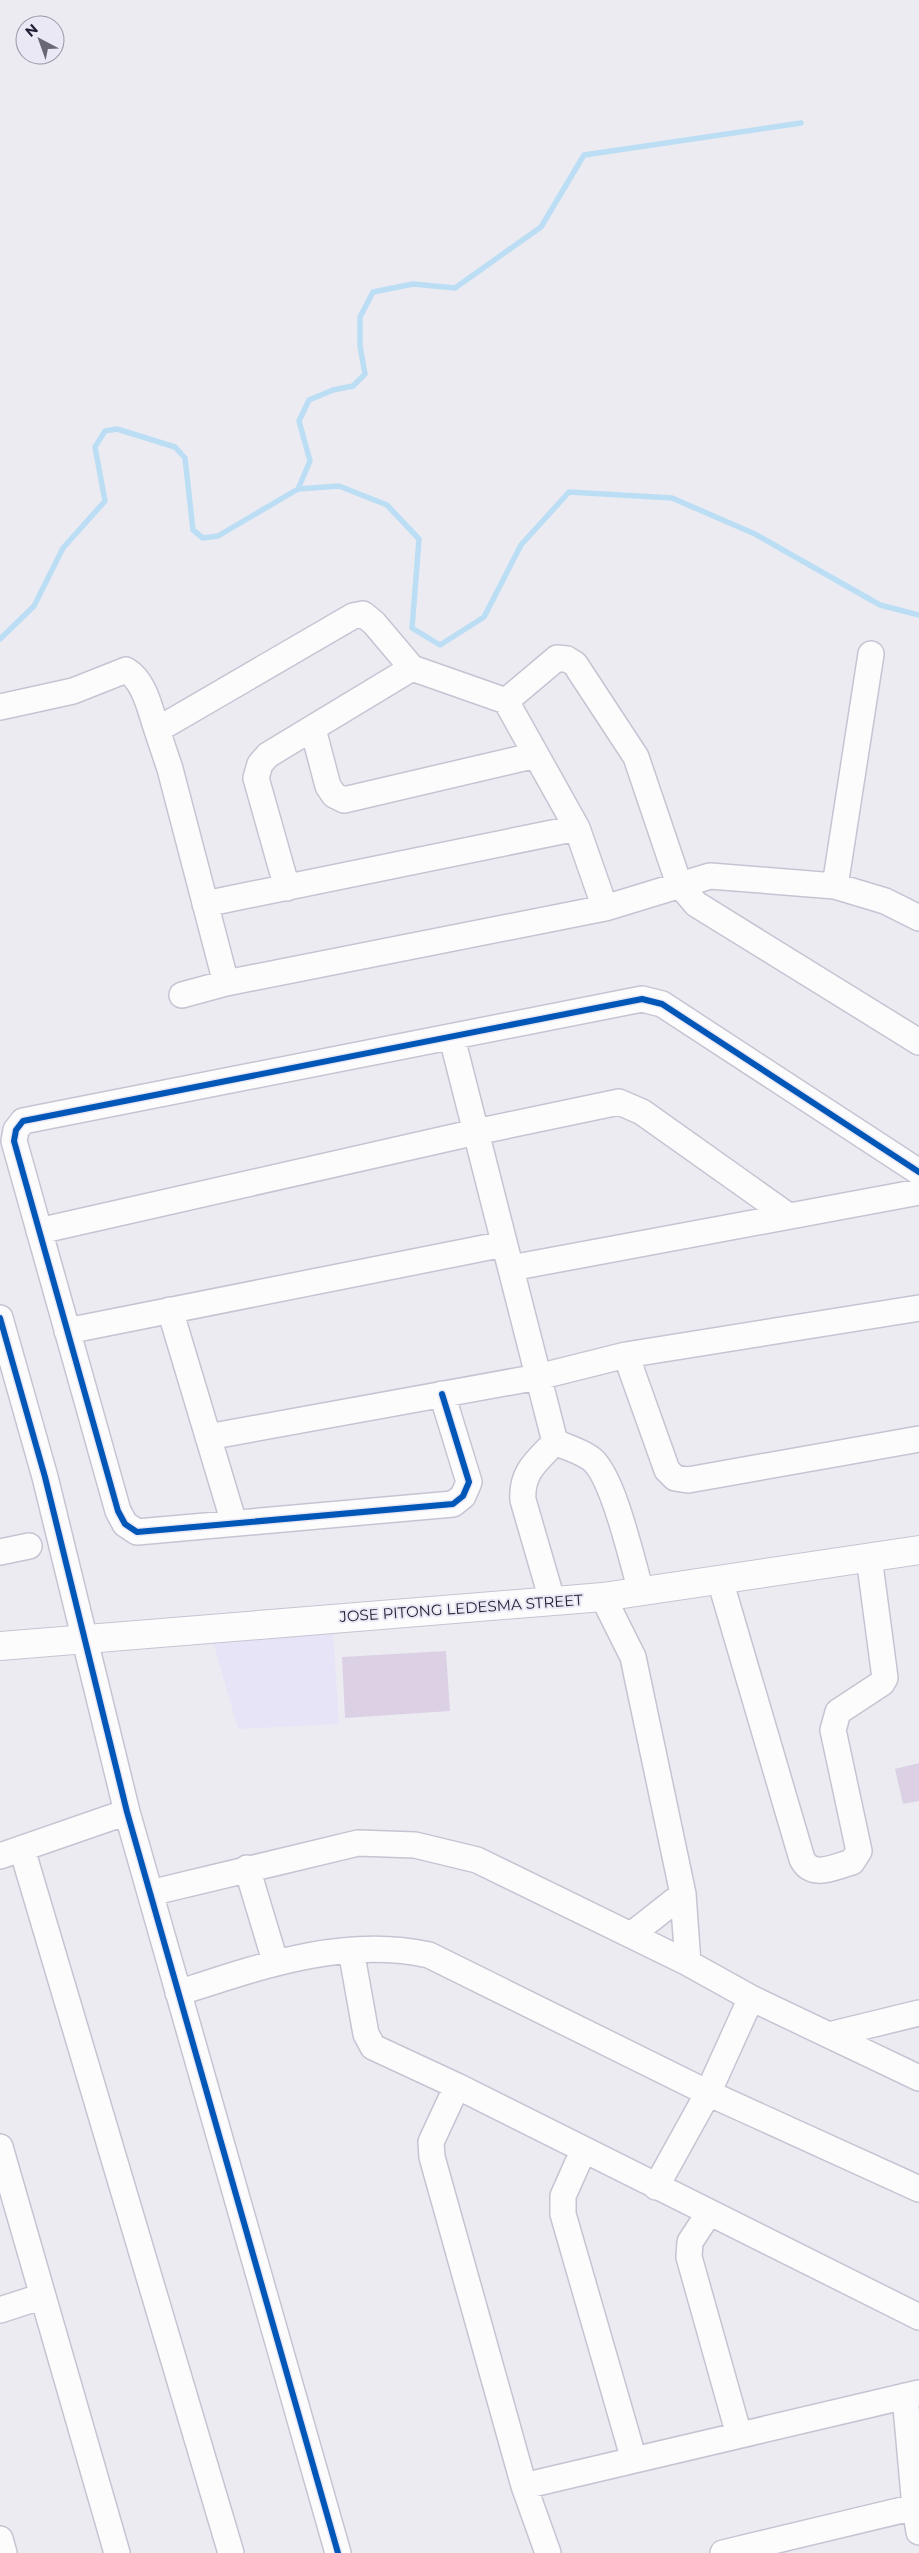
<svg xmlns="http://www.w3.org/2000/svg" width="919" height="2553" viewBox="0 0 919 2553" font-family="Montserrat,sans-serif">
<rect width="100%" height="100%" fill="#ecebf2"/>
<!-- built -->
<path fill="#e8e4f7" d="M333,1632L339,1724L238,1729L213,1642Z"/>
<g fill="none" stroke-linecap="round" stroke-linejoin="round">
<!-- stream -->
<path stroke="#bcdef4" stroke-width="5.5" d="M298,489L339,486L387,505L419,539L412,628L440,645L484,617L521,545L569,492L672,498L755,534L880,605L919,615
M0,639L34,606L63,548L105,501L95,447L105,431L117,429L175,447L185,458L193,530L203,538L218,536L298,489L310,461L299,421L309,400L333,390L353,386L365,374L360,346V317L373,292L413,284L455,288L541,227L584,155L801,123"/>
</g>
<!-- building -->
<path fill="#dcd1e4" d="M446,1651L450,1711L345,1718L342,1657Z
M919,1763V1801L903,1804L895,1769Z"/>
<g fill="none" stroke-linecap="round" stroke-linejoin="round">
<defs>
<path id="minor" d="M506,701L557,658L567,659L575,664L636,757L679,884L696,904L919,1042
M0,707L73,691L126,670C145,681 150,710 157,730
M313,729L328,786L334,795L344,800L536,755
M835,886L871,654
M287,888L256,778L260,764L268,755L412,668
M205,904L577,828
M226,983L170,769L157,730L353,616L363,614L374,623L412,668L506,701L577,828L605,908
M182,995L226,983L605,908L710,876L835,886L885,901L919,918
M452,1038L555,1442
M39,1231L476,1132L619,1102L642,1112L787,1215
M511,1268L919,1192
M170,1310L234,1523
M0,1318L45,1477L127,1812L338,2553
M67,1331L504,1244
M626,1355L667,1470L675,1478L688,1480L919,1439
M442,1394L469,1482L463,1496L453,1504L137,1532L125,1524L118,1511L14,1141L16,1130L23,1121L642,999L662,1004L919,1172
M208,1437L538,1377L626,1355L919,1308
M0,1552L29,1546
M720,1580L802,1859C812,1879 834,1867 852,1862L859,1851L833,1730L838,1712L882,1683L885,1678L869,1557
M603,1597L633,1657L683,1894L688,1963
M552,1600L523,1500C521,1472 537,1461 555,1442C566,1447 580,1451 590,1458C613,1473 632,1562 641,1591
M22,1849L231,2553
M0,1856L127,1812
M247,1868L275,1961
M150,1893L358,1843L415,1845L477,1860L688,1963L751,1998L919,2078
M631,1935L683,1894
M351,1950L366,2034L373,2047L457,2086L919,2317
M178,1993C258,1967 344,1936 429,1955L708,2093L919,2189
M829,2035L919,2013
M457,2086L431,2142L432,2157L524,2486L548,2553
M0,2147L117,2553
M583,2151L563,2196V2214L634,2460
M656,2187L708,2093L751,1998
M709,2213L690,2242L689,2257L739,2435
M0,2310L43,2296
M905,2396L915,2507L919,2532
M524,2486L919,2393
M0,2539L4,2553
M723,2553L919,2506"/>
<path id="major" d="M0,1646L603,1597L919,1550"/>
</defs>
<!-- minor casing -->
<use href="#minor" stroke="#c6c4d2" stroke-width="28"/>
<!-- major casing -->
<use href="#major" stroke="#c6c4d2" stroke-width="30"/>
<!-- minor -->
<use href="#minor" stroke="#fcfcfd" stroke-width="25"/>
<!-- major -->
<use href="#major" stroke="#fcfcfd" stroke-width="28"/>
<defs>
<path id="cycleway" d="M0,1318L45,1477L127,1812L338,2553
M442,1394L469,1482L463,1496L453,1504L137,1532L125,1524L118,1511L14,1141L16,1130L23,1121L642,999L662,1004L919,1172"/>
</defs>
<!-- cycleway casing -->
<use href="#cycleway" stroke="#eae8f5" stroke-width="9"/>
<!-- cycleway -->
<use href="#cycleway" stroke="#0057b8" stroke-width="6"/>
</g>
<g text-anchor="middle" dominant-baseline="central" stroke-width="4" stroke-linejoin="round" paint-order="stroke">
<!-- street labels -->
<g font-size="15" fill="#221e34" stroke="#eae8f5">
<text transform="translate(461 1608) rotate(-4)">JOSE PITONG LEDESMA STREET</text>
</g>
</g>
<!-- north arrow -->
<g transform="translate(40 40) rotate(319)"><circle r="24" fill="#eae8f5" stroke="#9a97a8"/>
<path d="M0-4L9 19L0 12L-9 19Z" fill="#696676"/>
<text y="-8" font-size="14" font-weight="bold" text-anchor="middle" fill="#221e34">N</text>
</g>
</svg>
